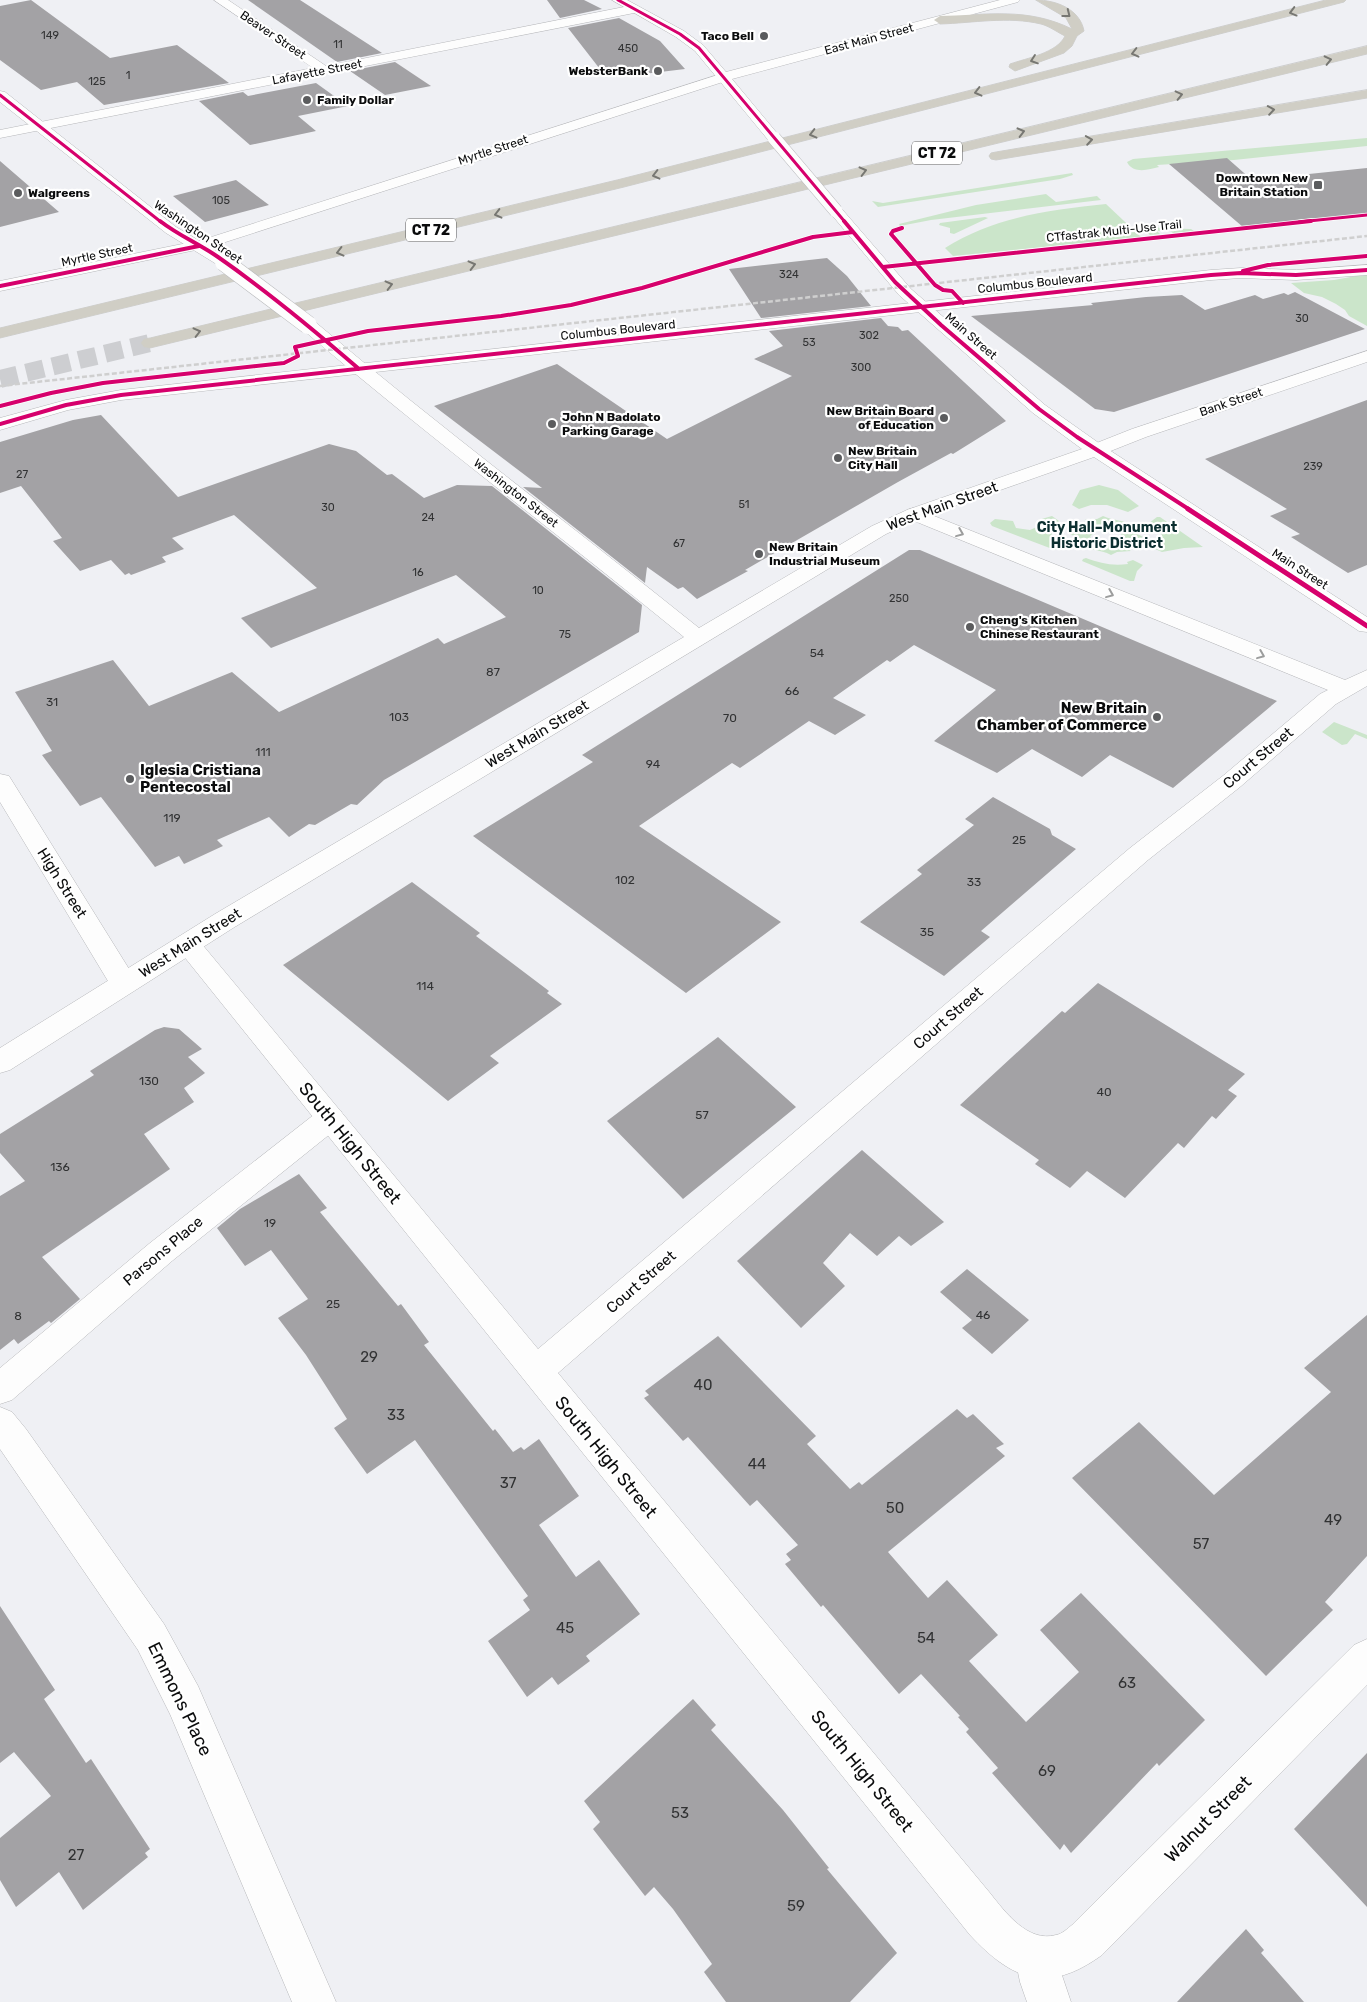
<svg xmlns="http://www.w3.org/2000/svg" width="1367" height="2002" viewBox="0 0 1367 2002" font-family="Rubik,sans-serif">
<rect width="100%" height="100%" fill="#eff0f4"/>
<!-- green -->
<path fill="#cbe5ca" d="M1367,138V146L1234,160L1157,165L1159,167C1148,170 1133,174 1127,162L1133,159Z
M1072,173L1073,175L1060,179L878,207L872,201L883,203Z
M1046,194L1056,202L1097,196L1101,200L931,220L900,226L899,224L976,205Z
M1106,204L1141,237L953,256L945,248C994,217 1049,210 1106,204Z
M985,217L988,218L954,234L950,233V228L939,225L940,223Z
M1135,222L1160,228L1191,229L1194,231L1173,233L1169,230L1157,231L1160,234L1150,235Z
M1367,274V326L1349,316L1345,310L1336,304L1322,297L1304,293L1291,283L1334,280Z
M1099,485L1118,490L1139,506L1128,512L1107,505H1091L1079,509L1072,505L1080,490Z
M1052,516L1059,521L1057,524L1053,525C1048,541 1057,538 1064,547L1055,550L992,526L990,523L995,519L1013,521L1016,528L1030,530L1039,526L1038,520Z
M1103,516C1113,521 1124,519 1134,527L1136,533L1143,537L1137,540L1139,541L1138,547L1119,537L1123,532C1119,523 1110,526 1102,528L1085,519H1097Z
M1157,517H1160L1203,547L1184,548L1162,552L1155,549L1157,545H1161L1162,535L1157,528H1154L1149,523Z
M1077,523L1095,533L1090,536L1094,542L1100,543L1112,541L1131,551L1117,552L1111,555C1100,549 1089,551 1078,543V538L1070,534L1076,530L1074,528Z
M1086,558C1100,563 1111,566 1128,564L1127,562L1133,560L1143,565L1137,571L1134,581H1130L1082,561L1083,559Z
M1334,722L1367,735V739L1355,734L1347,744L1342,745L1322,732Z"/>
<!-- building -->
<path fill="#a3a2a5" d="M31,0L110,58L177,45L229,83L104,105L77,82L41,90L0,60V6Z
M248,0H300L382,53L337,62Z
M547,0H584L602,9L560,18Z
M619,18L660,41L685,69L627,76L624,71L603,73L568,28Z
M395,62L431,86L385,95L350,71Z
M316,83L348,106L298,116L316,131L250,145L199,101L243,92L248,96Z
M1227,158L1252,180L1367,168V214L1243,227L1169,164Z
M0,161L59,212L0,227Z
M236,180L269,205L205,222L173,196Z
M827,258L847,276L871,306L761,318L729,269Z
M1295,292L1365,329L1114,412L1095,409L971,316L1093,305L1091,303L1146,297L1182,295L1205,310L1255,295L1263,299L1284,293L1288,295Z
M881,318L888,326L898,327L902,331L908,330L1006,421L953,454L951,453L898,482L745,570L748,571L697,599L683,587L678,589L647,567L645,583L523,487L542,488L434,406L557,364L667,439L792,376L754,359L783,346L769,331Z
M1367,400V565L1348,573L1291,537L1300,534L1270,516L1287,509L1205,459Z
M101,415L178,497L329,444L356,451L387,475L392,474L424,498L457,485L492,486L642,605L639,632L384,780L357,805L351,804L315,825L309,824L289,837L269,817L217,840L223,846L184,864L179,856L155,867L101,797L80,806L42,755L52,751L15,692L113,660L149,706L232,672L279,712L438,638L444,644L506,617L456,575L271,648L241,618L317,588L234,515L172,538L184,549L162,557L166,562L131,575L129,573L125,575L111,560L80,571L53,541L62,538L21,486L0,493V442L73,420Z
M909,550H920L1277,701L1173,788L1110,755L1082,777L1032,749L997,773L934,741L996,690L914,645L890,662L887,660L833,698L866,715L835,735L809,721L740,768L732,763L639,826L781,922L686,993L473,836L593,762L582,755Z
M993,797L1050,829L1052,835L1076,849L981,931L990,937L944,976L860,922L922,874L917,870L974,825L965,819Z
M412,882L480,933L476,936L549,991L547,993L562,1004L490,1056L499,1063L448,1101L283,965Z
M1098,983L1245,1074L1228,1090L1237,1096L1216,1119L1212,1116L1184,1148L1178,1143L1125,1198L1087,1171L1070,1188L1035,1164L1039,1160L960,1105L1062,1011L1065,1013Z
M164,1027L179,1029L202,1049L188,1057L205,1073L184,1088L194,1102L144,1134L170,1169L42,1257L80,1299L51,1323L49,1321L18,1344L14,1339L0,1350V1196L25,1181L0,1153V1134L94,1075L90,1071L155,1030Z
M718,1037L796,1107L683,1199L607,1121Z
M862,1150L944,1222L911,1246L899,1236L877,1256L850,1233L823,1263L845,1286L801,1328L737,1261Z
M299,1174L327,1208L320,1212L398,1306L401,1304L429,1342L424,1345L493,1431L495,1429L513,1452L521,1447L524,1450L539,1439L579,1496L539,1525L576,1577L599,1560L640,1614L586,1656L590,1661L558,1685L552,1677L527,1697L488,1641L530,1610L523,1600L528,1596L415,1440L367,1474L334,1428L347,1419L306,1355L278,1318L308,1299L271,1250L245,1266L217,1228L240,1209Z
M967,1269L1029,1320L992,1354L962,1328L972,1320L940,1292Z
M1367,1315V1556L1325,1602L1333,1610L1266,1676L1072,1478L1139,1422L1214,1495L1331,1392L1304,1368Z
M718,1336L816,1436L807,1444L850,1489L859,1482L862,1485L957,1409L967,1418L973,1414L1004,1444L996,1448L1005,1456L888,1552L928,1598L947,1580L998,1635L969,1661L1026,1722L1079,1672L1040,1630L1081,1593L1205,1720L1159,1766L1157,1763L1071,1853L1064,1844L1060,1850L992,1773L998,1768L966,1732L969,1729L958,1717L960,1716L921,1674L899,1694L823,1605L821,1607L785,1564L791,1560L786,1554L798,1545L757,1500L750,1506L688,1437L683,1441L644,1398L649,1395L645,1391Z
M0,1606L55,1690L44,1699L86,1763L91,1759L150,1849L145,1853L148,1857L83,1910L59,1872L16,1907L0,1880V1838L51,1796L14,1752L0,1763Z
M693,1699L716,1725L711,1730L783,1810L829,1868L827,1869L897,1953L850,2002H726L704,1972L712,1964L673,1909L654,1887L645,1896L593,1829L600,1822L584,1801Z
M1367,1753V1907L1294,1829Z
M1246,1929L1264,1950L1261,1953L1304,2002H1177Z"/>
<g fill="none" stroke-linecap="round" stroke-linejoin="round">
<!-- motorway-tunnel -->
<path stroke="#cdced1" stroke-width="18" stroke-dasharray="18 9" stroke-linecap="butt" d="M0,379L150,343"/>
<defs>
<path id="minor" d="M214,0H228L326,66L634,5L640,9L634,13L0,138V130L313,68Z
M330,1106L340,1110L345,1118L340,1126L172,1261L12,1400L0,1404V1368L150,1243L320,1110Z
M0,1407L12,1412L26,1429L164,1624L198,1686L336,2002H292L170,1714L138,1650L0,1449Z
M1036,1937L1051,1943L1071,2002H1027L1020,1982L1015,1958L1021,1943Z"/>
<path id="tertiary" d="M724,73L730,77L729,80L210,247L0,291V281L202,240Z
M1367,265V275L1296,280L1241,278L1211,280L121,400L68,410L0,430V418L66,400L121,390L1211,270L1241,268L1296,270Z
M1367,351V362L1146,437L1103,454L1096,456L1089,454L1087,450L1089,446L1132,429Z
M914,508L1345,680L1367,670V686L1336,704L1240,787L1148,860L558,1373L990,1893C1005,1912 1028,1943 1056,1935C1062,1934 1067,1929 1072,1925L1354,1645L1367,1639V1685L1102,1955C1048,1994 1013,1981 970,1935L174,944L178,937L187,934L196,937L538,1349L1130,848L1224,775L1320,694L1328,690L907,518L904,514L907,510Z
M0,774L9,776L134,977L138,984L134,991L124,994L114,991L0,802Z"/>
<path id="secondary" d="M612,0H627L684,31L703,45L726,72L1000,0H1020L1018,2L732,79L781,138L774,142L769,141L695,51L676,37Z
M0,91L5,92L176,227L230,259L232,262L230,265H218L166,233L0,102Z
M836,206L841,208L911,289L1045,405L1103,446L1367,617V632L1359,631L1094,457L921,518L886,534L233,928L10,1070L0,1073V1048L215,914L684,637C557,533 426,435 302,329L300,325L302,321H314C439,427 571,525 699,628L872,526L907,510L1082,449L1033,413L899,295L831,214L828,211L831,208Z"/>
<path id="motorway" d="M1036,0C1056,0 1080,9 1084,31L1077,36L1072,46L1064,53L1015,71L1009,67L1010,64C1027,58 1057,53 1065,36C1057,32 1049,26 1041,24C1008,16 973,23 940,24L934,20L940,16C988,15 1027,7 1072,29L1066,18Z
M1326,0H1346L1344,2L624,187L0,338V328L617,180Z
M1367,46V54L150,348L144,347L141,343L144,339L150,338Z
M1367,90V98L996,160L991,159L989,156L991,153L996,152Z"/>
</defs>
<!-- minor casing -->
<use href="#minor" stroke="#b6b7ba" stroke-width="1"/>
<!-- tertiary casing -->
<use href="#tertiary" stroke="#b6b7ba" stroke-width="1"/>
<!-- secondary casing -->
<use href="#secondary" stroke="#b6b7ba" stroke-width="1"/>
<!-- motorway casing -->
<use href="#motorway" stroke="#cdcecf" stroke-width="1"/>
<!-- minor -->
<use href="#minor" fill="#fdfdfd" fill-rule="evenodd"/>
<!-- tertiary -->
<use href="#tertiary" fill="#fdfdfd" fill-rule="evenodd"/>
<!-- secondary -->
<use href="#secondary" fill="#fdfdfd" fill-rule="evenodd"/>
<!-- motorway -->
<use href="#motorway" fill="#d0cec5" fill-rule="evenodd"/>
<!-- rail -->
<path stroke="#cfcfcf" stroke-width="2.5" stroke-dasharray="5 2.5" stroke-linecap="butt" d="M0,386L1367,236"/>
<defs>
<path id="secondary-bridge-far1" d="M774,138L836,211"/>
<path id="secondary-bridge" d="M224,262L308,325"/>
</defs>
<!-- secondary-bridge-far1 casing -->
<use href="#secondary-bridge-far1" stroke="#b6b7ba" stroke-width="14" stroke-linecap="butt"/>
<!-- secondary-bridge casing -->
<use href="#secondary-bridge" stroke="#b6b7ba" stroke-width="19" stroke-linecap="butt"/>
<!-- secondary-bridge-far1 -->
<use href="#secondary-bridge-far1" stroke="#fdfdfd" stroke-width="13"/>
<!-- secondary-bridge -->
<use href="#secondary-bridge" stroke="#fdfdfd" stroke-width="18"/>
<defs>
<path id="cycleway-far2" d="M618,0L680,34L699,48L845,222
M0,95L161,222
M1299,222L1367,215"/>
<path id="cycleway-far1" d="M160,221C178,235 199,244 218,257C267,291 314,330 359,369
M844,221L895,282L941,325L1039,409L1077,437L1190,510
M902,228L893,231L891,234L935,285L943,290L952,291L963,303
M883,267L1311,221
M1243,271L1268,265L1367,256
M0,286L199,246
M0,406L51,393L103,383L284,363L298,356L295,347L368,331L501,316L571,305L642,288L813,237L853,232
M0,424L66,405L121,395L1211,275L1241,273L1296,275L1367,270"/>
<path id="cycleway" d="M1188,509L1367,626"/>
</defs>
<!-- cycleway-far2 casing -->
<use href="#cycleway-far2" stroke="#fff" stroke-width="4.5"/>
<!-- cycleway-far1 casing -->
<use href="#cycleway-far1" stroke="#fff" stroke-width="5.5"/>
<!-- cycleway casing -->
<use href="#cycleway" stroke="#fff" stroke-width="8"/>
<!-- cycleway-far2 -->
<use href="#cycleway-far2" stroke="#d6006c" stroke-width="3"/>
<!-- cycleway-far1 -->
<use href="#cycleway-far1" stroke="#d6006c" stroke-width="4"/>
<!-- cycleway -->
<use href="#cycleway" stroke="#d6006c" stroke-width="5"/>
</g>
<!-- one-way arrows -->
<defs><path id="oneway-chevron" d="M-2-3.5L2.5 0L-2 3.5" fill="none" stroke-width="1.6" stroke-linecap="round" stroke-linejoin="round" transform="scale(1.25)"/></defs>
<g stroke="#777772">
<use href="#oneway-chevron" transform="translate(1293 12) rotate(165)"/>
<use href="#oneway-chevron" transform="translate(1067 14) rotate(38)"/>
<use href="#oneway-chevron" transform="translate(1135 53) rotate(166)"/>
<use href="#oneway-chevron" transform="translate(1034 60) rotate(161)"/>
<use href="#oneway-chevron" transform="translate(1328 60) rotate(-13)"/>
<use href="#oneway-chevron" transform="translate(978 92) rotate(166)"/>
<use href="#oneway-chevron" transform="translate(1179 95) rotate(-13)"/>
<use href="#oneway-chevron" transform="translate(1271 110) rotate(-9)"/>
<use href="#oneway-chevron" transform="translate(1021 132) rotate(-14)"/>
<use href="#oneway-chevron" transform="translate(813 134) rotate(166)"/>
<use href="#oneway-chevron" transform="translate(1089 140) rotate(-9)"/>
<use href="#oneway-chevron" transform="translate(863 171) rotate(-14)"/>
<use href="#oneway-chevron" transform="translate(656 175) rotate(166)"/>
<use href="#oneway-chevron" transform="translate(498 214) rotate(166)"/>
<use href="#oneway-chevron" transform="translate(340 252) rotate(166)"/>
<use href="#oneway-chevron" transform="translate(472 265) rotate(-14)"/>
<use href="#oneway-chevron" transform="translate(389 285) rotate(-14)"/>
<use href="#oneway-chevron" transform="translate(197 332) rotate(-14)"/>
</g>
<g stroke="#9c9d9d">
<use href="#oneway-chevron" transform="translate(960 533) rotate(22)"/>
<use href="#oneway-chevron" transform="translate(1110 594) rotate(22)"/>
<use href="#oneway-chevron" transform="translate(1261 655) rotate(22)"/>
</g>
<!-- markers -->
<g fill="#5b5c5e" stroke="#fff" stroke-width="2">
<circle cx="764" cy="36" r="5"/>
<circle cx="658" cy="71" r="5"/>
<circle cx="307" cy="100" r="5"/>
<rect x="1313" y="180" width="10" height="10" rx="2.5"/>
<circle cx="18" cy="193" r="5"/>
<circle cx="944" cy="418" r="5"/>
<circle cx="552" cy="424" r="5"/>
<circle cx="838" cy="458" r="5"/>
<circle cx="759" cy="554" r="5"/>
<circle cx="970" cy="627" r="5"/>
<circle cx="1157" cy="717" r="5"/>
<circle cx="130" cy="779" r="5"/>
</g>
<g text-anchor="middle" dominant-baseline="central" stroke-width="4.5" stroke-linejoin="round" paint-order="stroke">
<!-- far-number labels -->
<g font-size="11" fill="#313233">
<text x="50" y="35">149</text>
<text x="338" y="44">11</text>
<text x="628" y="48">450</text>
<text x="128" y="75">1</text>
<text x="97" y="81">125</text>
<text x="221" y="200">105</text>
<text x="789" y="274">324</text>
<text x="1302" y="318">30</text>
<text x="869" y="335">302</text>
<text x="809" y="342">53</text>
<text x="861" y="367">300</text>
<text x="1313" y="466">239</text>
<text x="22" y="474">27</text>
<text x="744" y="504">51</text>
<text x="328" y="507">30</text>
<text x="428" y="517">24</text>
<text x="679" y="543">67</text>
<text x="418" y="572">16</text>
<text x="538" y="590">10</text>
<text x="899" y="598">250</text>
<text x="565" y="634">75</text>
</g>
<!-- far-street labels -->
<g font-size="12" fill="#0b0c0d" stroke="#fff">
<text transform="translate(273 35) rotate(34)">Beaver Street</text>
<text transform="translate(869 39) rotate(-15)">East Main Street</text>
<text transform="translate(317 72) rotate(-11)">Lafayette Street</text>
<text transform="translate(493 150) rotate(-18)">Myrtle Street</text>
<text transform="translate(1114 231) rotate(-6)">CTfastrak Multi-Use Trail</text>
<text transform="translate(198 232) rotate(34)">Washington Street</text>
<text transform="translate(97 255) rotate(-12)">Myrtle Street</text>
<text transform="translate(1035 283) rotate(-6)">Columbus Boulevard</text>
<text transform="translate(618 330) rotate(-6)">Columbus Boulevard</text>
<text transform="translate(971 336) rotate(41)">Main Street</text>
<text transform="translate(1231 402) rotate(-19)">Bank Street</text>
<text transform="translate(516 493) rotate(38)">Washington Street</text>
<text transform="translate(1300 569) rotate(33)">Main Street</text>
</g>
<!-- far-poi labels -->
<g font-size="12" font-weight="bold" fill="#0b0c0d" stroke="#fff" text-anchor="start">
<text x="754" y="36" text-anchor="end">Taco Bell</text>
<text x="648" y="71" text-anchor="end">WebsterBank</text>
<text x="317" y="100">Family Dollar</text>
<text x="1308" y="178" text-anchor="end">Downtown New<tspan x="1308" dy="14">Britain Station</tspan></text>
<text x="28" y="193">Walgreens</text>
<text x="934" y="411" text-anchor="end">New Britain Board<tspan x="934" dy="14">of Education</tspan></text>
<text x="562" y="417">John N Badolato<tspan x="562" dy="14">Parking Garage</tspan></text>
<text x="848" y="451">New Britain<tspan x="848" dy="14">City Hall</tspan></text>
<text x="769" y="547">New Britain<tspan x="769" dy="14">Industrial Museum</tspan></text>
<text x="980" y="620">Cheng's Kitchen<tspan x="980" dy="14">Chinese Restaurant</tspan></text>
</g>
<!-- number labels -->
<g font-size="12" fill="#313233">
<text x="817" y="653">54</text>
<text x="493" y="672">87</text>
<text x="792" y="691">66</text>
<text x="52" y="702">31</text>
<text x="399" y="717">103</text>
<text x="730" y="718">70</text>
<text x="263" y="752">111</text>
<text x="653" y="764">94</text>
<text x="172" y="818">119</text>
<text x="1019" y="840">25</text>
<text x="625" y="880">102</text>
<text x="974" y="882">33</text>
<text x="927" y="932">35</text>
<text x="425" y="986">114</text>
<text x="149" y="1081">130</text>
<text x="1104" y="1092">40</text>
<text x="702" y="1115">57</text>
<text x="60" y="1167">136</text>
<text x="270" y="1223">19</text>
<text x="333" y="1304">25</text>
<text x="983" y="1315">46</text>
<text x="18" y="1316">8</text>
</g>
<!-- shield labels -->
<g fill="#fff" stroke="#545556" stroke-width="1">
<rect x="912" y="141.5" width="50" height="23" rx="4"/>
<rect x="406" y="218.5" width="50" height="23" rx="4"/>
</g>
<g font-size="14" font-weight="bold" fill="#0b0c0d">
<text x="937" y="153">CT 72</text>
<text x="431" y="230">CT 72</text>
</g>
<!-- far-neighbourhood labels -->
<g font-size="14" font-weight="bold" fill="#0c2f30" stroke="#fff">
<text x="1107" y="527">City Hall–Monument<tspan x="1107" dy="16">Historic District</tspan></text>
</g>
<!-- street labels -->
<g font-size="15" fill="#0b0c0d" stroke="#fff">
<text transform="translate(942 506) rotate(-20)">West Main Street</text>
<text transform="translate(537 734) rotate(-31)">West Main Street</text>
<text transform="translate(1258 758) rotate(-40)">Court Street</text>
<text transform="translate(62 883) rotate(58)">High Street</text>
<text transform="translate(190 943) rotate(-32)">West Main Street</text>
<text transform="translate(948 1018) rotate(-41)">Court Street</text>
<text transform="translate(163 1251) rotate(-40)">Parsons Place</text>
<text transform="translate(641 1282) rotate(-41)">Court Street</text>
</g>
<!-- poi labels -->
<g font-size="15" font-weight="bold" fill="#0b0c0d" stroke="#fff" text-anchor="end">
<text x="1147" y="708">New Britain<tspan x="1147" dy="17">Chamber of Commerce</tspan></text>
<text x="140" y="770" text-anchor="start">Iglesia Cristiana<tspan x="140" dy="17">Pentecostal</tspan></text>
</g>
<!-- near-number labels -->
<g font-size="15" fill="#313233">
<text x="369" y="1357">29</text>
<text x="703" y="1385">40</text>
<text x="396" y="1415">33</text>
<text x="757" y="1464">44</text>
<text x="508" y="1483">37</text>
<text x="895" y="1508">50</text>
<text x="1333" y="1520">49</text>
<text x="1201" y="1544">57</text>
<text x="565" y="1628">45</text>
<text x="926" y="1638">54</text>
<text x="1127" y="1683">63</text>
<text x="1047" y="1771">69</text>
<text x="680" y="1813">53</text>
<text x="76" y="1855">27</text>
<text x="796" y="1906">59</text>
</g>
<!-- near-street labels -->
<g font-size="18" fill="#0b0c0d" stroke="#fff">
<text transform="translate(350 1143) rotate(51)">South High Street</text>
<text transform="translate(606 1457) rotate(51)">South High Street</text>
<text transform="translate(180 1699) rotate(64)">Emmons Place</text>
<text transform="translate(862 1771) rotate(51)">South High Street</text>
<text transform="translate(1208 1819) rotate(-45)">Walnut Street</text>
</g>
</g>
</svg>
